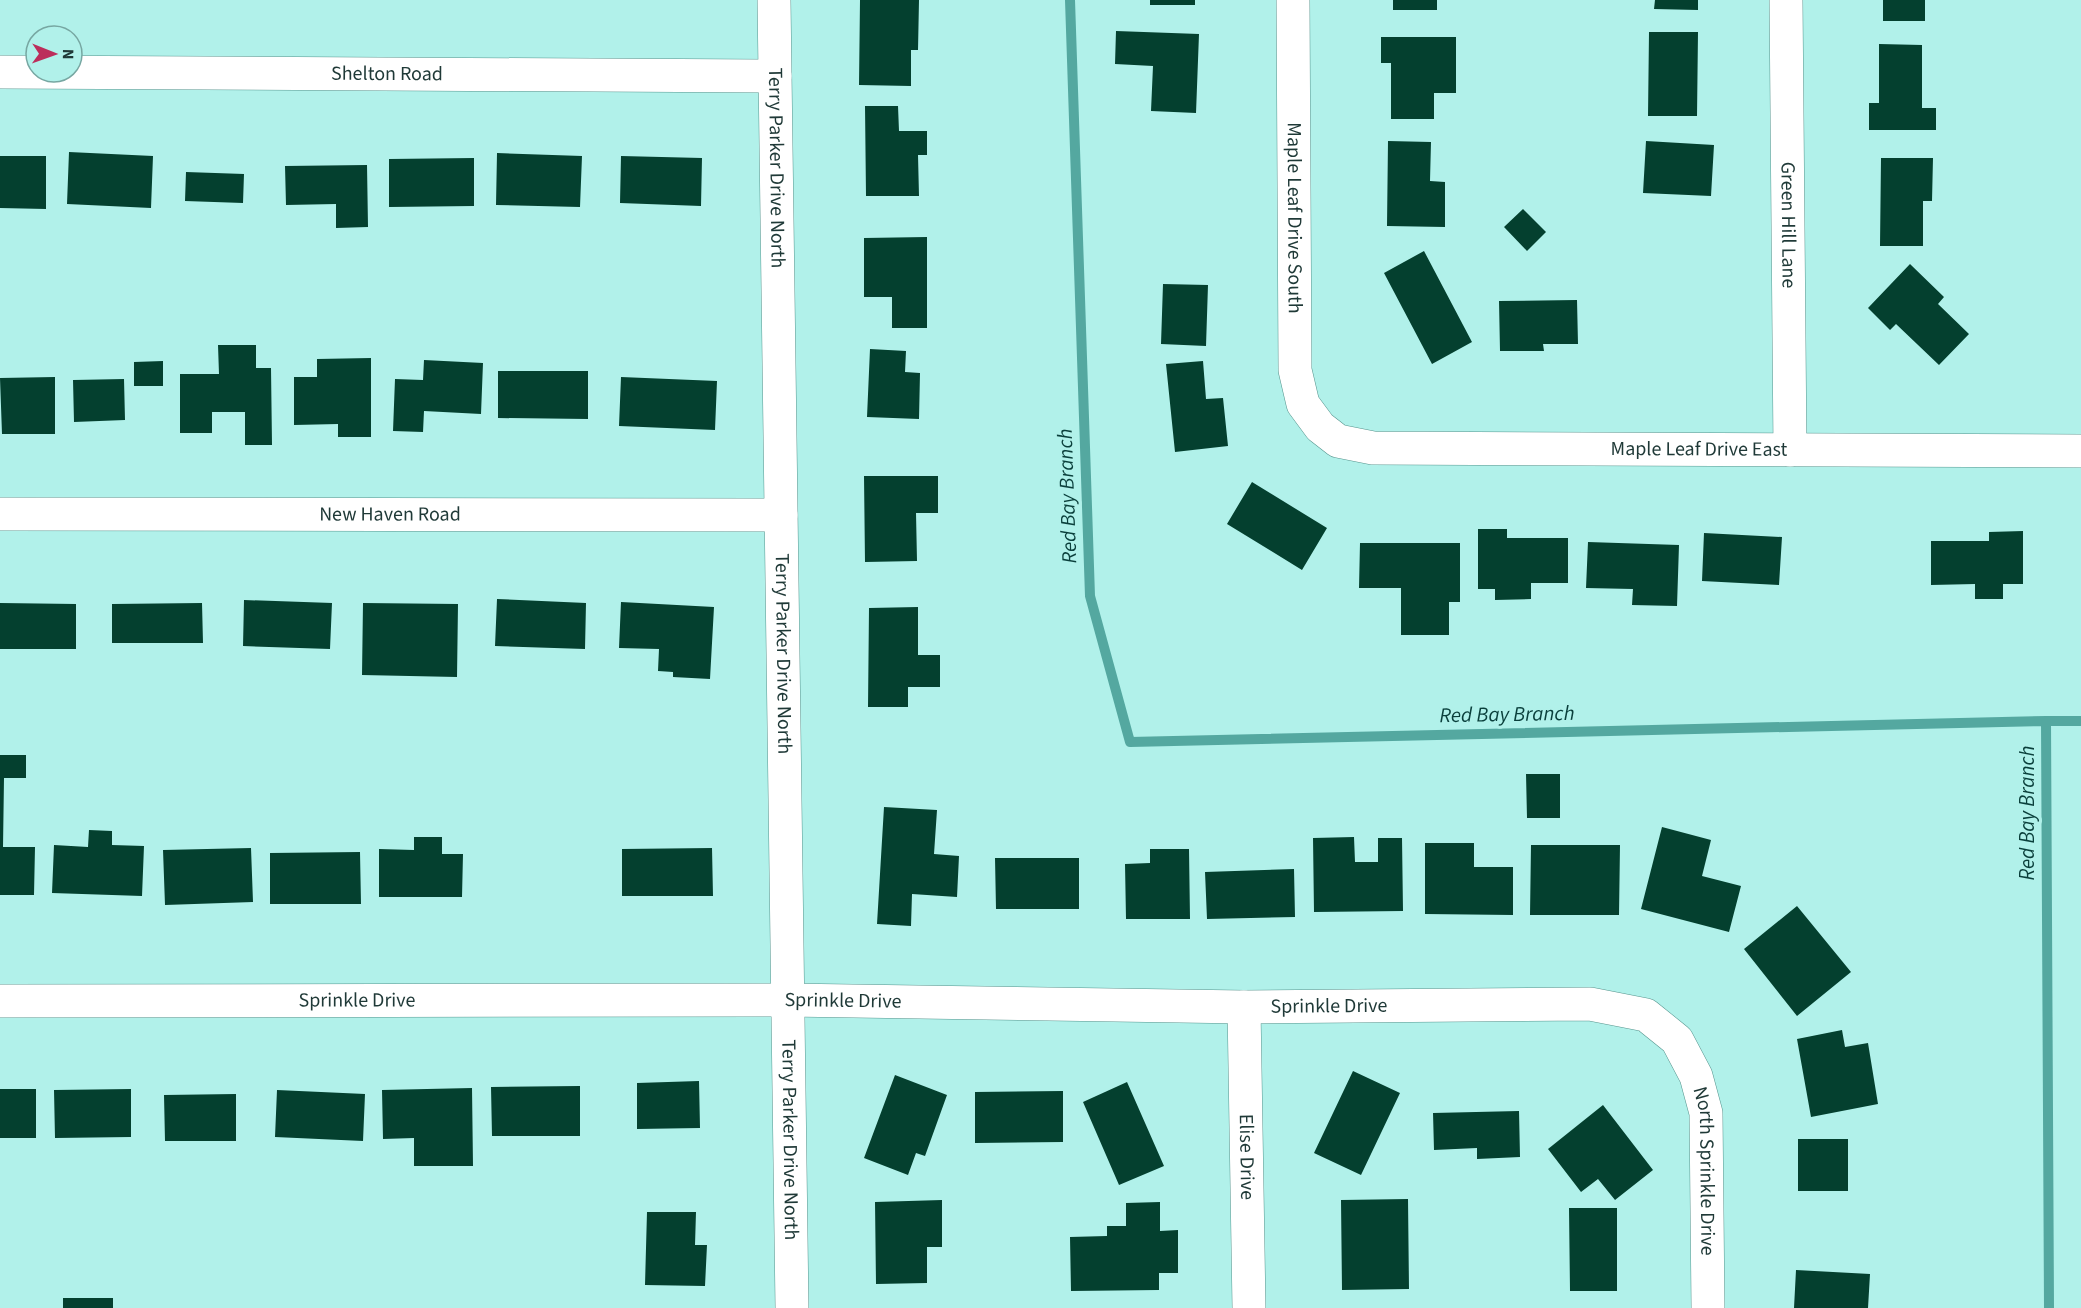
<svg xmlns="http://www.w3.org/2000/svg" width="2081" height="1308" viewBox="0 0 2081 1308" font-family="'Source Sans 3',sans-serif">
<rect width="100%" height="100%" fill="#b1f1ea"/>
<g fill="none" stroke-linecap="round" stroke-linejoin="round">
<!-- stream -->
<path stroke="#54a8a0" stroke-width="10" d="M1070,0L1090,596L1130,742L2046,721L2049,1308
M2046,721H2081"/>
</g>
<!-- building -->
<path fill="#04402f" d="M860,0H919L918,50H911V86L859,85Z
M1150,0H1195V5H1150Z
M1393,0H1437V10H1393Z
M1655,0H1698V10L1654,9Z
M1883,0H1925V21H1883Z
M1116,31L1199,34L1196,113L1151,111L1153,66L1115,64Z
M1649,32H1698L1697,116H1648Z
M1381,37H1456V93H1434V119H1391V63H1381Z
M1879,44L1922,45V108H1936V130H1869V103H1879Z
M865,106H898L899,131H927V155H918L919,196H866Z
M1388,141L1431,142L1430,181L1445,182V227L1387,226Z
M1646,141L1714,145L1711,196L1643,193Z
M69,152L153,156L151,208L67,204Z
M497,153L582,156L580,207L496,205Z
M0,156H46V209L0,208Z
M621,156L702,158L701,206L620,203Z
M474,158V206L389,207V159Z
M1881,158H1933L1932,201H1923V246H1880Z
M367,165L368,227L336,228V204L286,205L285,166Z
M186,172L244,174L243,203L185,201Z
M1523,209L1546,232L1527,251L1504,227Z
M927,237V328H892V297H864V238Z
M1424,251L1472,342L1432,364L1384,273Z
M1910,264L1944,297L1938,304L1969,334L1939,365L1896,324L1890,330L1868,308Z
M1163,284L1208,285L1206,346L1161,344Z
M1577,300L1578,344H1543L1544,351H1500L1499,301Z
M218,345H256V368H271L272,445H245V412H212V433H180V374H219Z
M870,349L906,351L905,372L920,373L919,419L867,417Z
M371,358V437H338V424L294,425V377H317V359Z
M424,360L483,363L481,414L424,411L423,432L393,431L395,379L423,380Z
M163,361V386H134V362Z
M1203,361L1206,399L1223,398L1228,446L1175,452L1166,364Z
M498,371H588V419L498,418Z
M55,377V434H2L0,378Z
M621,377L717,381L715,430L619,426Z
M124,379L125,420L74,422L73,380Z
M864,476H938V513H916L917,561L865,562Z
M1252,482L1327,528L1302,570L1227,524Z
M1478,529H1507V538H1568V583H1531V599L1495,600V589H1478Z
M2023,531V584H2003V599H1975V584L1931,585V541H1989V532Z
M1704,533L1782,537L1779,585L1702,581Z
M1588,542L1679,545L1677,606L1632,605L1633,589L1586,588Z
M1360,543H1460V602H1449V635H1401V588H1359Z
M497,599L586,603L585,649L495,646Z
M244,600L332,603L330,649L243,646Z
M621,602L714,607L710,679L673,677V672L658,671L659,649L619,648Z
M0,603L76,604V649H0Z
M202,603L203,643H112V604Z
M363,603L458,604L457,677L362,675Z
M918,607V655H940V687H908V707H868L869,608Z
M0,755H26V778H4L3,847H35L34,895H0Z
M1526,774H1560V818H1527Z
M884,807L937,810L934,854L959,856L957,897L912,894L911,926L877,924Z
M1662,827L1711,840L1702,876L1741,886L1729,932L1641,909Z
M89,830L112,831V845L144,846L142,896L52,893L54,845L88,847Z
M414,837H442V854H463L462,897H379V849L414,850Z
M1354,837L1355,862H1378V838H1402L1403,911L1314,912L1313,838Z
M1425,843H1474V867H1513V915L1425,914Z
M1531,845H1620L1619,915H1530Z
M251,848L253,902L165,905L163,850Z
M712,848L713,896H622V849Z
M1150,849H1189L1190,919H1126L1125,864L1150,863Z
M360,852L361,904H270V853Z
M995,858H1079V909H996Z
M1294,869L1295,917L1207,919L1205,872Z
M1797,906L1851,972L1797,1016L1744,949Z
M1842,1030L1845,1047L1868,1043L1878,1104L1811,1117L1797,1039Z
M1353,1071L1400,1093L1361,1175L1314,1153Z
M895,1075L947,1095L925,1156L916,1153L908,1175L864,1158Z
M699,1081L700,1128L637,1129V1083Z
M1127,1082L1164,1166L1119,1185L1083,1102Z
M580,1086V1136H492L491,1087Z
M472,1088L473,1166H414V1138L383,1139L382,1090Z
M0,1089H36V1138H0Z
M131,1089V1137L55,1138L54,1090Z
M277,1090L365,1094L363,1141L275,1137Z
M1063,1091V1142L975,1143V1092Z
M236,1094V1141H165L164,1095Z
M1603,1105L1653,1170L1615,1200L1598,1179L1581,1192L1548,1149Z
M1519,1111L1520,1157L1477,1159V1148L1434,1150L1433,1113Z
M1798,1139H1848V1191H1798Z
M1408,1199L1409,1289L1342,1290L1341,1200Z
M942,1200V1247H927V1283L876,1284L875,1202Z
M1160,1202V1231L1178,1230V1273H1159V1290L1071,1291L1070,1237L1107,1236V1226H1126V1203Z
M1569,1208H1617V1291H1570Z
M647,1212H696L695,1245H707L705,1286L645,1285Z
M1796,1270L1870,1274L1868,1308H1794Z
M63,1298H113V1308H63Z"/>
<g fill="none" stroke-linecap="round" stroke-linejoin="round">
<defs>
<g id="minor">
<path id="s1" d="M774,0L792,1308"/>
<path id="s2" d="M1293,0L1295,370L1303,404L1320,427L1338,441L1373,448L2081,451"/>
<path id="s3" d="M1786,0L1790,450"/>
<path id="s4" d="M0,72L775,76"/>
<path id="s5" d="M0,514L781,515"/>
<path id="s6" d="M0,1001L787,1000L1244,1007L1590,1004L1646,1015L1677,1040L1696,1076L1706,1113L1708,1308"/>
<path id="s7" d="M1244,1007L1249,1308"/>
</g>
</defs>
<!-- minor casing -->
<use href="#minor" stroke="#57958e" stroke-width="34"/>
<!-- minor -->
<use href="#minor" stroke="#fff" stroke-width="33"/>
</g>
<g text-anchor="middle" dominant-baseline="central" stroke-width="6" stroke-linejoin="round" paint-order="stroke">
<!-- street labels -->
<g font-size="20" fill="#1f3937" stroke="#b1f1ea">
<text stroke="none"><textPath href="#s4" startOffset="387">Shelton Road</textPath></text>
<text stroke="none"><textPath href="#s1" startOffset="168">Terry Parker Drive North</textPath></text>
<text stroke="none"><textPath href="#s2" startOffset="218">Maple Leaf Drive South</textPath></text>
<text stroke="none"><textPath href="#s3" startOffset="225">Green Hill Lane</textPath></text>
<text stroke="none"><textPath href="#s2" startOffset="818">Maple Leaf Drive East</textPath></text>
<text stroke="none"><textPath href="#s5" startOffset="390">New Haven Road</textPath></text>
<text stroke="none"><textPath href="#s1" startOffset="654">Terry Parker Drive North</textPath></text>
<text stroke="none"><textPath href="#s6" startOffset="357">Sprinkle Drive</textPath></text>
<text stroke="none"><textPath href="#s6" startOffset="843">Sprinkle Drive</textPath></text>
<text stroke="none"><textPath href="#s6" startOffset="1329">Sprinkle Drive</textPath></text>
<text stroke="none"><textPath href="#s1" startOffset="1140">Terry Parker Drive North</textPath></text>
<text stroke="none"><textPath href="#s7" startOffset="150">Elise Drive</textPath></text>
<text stroke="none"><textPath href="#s6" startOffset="1824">North Sprinkle Drive</textPath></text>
</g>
<!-- water labels -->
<g font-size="21" font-style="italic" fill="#0a3f3b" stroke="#b1f1ea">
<text transform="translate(1067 496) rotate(-92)">Red Bay Branch</text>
<text transform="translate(1507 714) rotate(-1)">Red Bay Branch</text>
<text transform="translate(2027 813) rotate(-90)">Red Bay Branch</text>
</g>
</g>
<!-- north arrow -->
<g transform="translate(54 54) rotate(91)"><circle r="28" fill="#b1f1ea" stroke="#77a7a2" stroke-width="1.5"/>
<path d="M0-4.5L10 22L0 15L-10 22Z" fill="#bc2e5b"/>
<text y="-9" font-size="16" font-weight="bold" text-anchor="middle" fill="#1f3937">N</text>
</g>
</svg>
